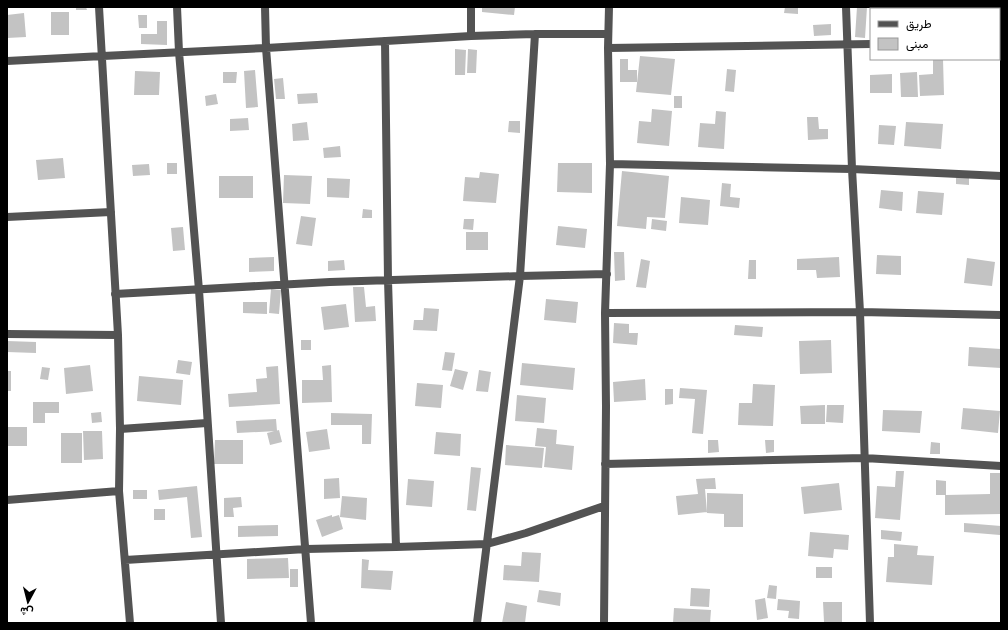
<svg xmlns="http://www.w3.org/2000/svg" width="1008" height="630" viewBox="0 0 1008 630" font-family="'PT Sans',Vazirmatn,sans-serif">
<rect width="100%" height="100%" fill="#fff"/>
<!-- building -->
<path fill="#c3c3c3" d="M76,7H86L87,10H76Z
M482,7H515L514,15L482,12Z
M785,7H798V14L784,13Z
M857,7H867L865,38L855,37Z
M904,7V9H889V8Z
M928,7H958V9H928Z
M980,7H1001V12H999V9H980Z
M51,12H69V35H51Z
M24,13L26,37L7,38V15Z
M138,15H147V28H139Z
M157,21H167V45L141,44V34H157Z
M831,24V35L814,36L813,25Z
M455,49L466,50L465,75H455Z
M468,49L477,50L476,73H467Z
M640,56L675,59L671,95L636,92Z
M620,59H628V70H637V82H620Z
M933,59H943L944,95L920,96L919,75L933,74Z
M727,69L736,70L734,92L725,91Z
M255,70L258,107L246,108L244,71Z
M135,71L160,72L159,95H134Z
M223,72H237L236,83H223Z
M917,72L918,97H901L900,73Z
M892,74V93H870V75Z
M283,78L285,99H276L274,79Z
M317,93L318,103L298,104L297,94Z
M216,94L218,104L206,106L205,96Z
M674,96H682V108H674Z
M652,109L672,111L669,146L637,143L639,121L651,122Z
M716,111L726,112L724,149L698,147L700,123L715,124Z
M807,117H818L819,129H828V139L808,140Z
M248,118L249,130L230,131V119Z
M509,121H520V133L508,132Z
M307,122L309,140L293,141L292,124Z
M906,122L943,124L941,149L904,146Z
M879,125L896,126L894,145L878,144Z
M340,146L341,157L324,158L323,148Z
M63,158L65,178L38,180L36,160Z
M167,163H177V174H167Z
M558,163H592V193L557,192Z
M149,164L150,175L133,176L132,165Z
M622,171L669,176L665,218L647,217L646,229L617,226Z
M480,172L499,174L496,203L463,201L465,177L479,178Z
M284,175L312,176L310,204L283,203Z
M219,176H253V198H219Z
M956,176L969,177V185L956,184Z
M327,178L350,179L349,198L327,197Z
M722,183L731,184L730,197L740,198L739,208L720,206Z
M881,190L903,192L902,211L879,208Z
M918,191L944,193L942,215L916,213Z
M681,197L710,200L708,225L679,223Z
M363,209L372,210V218H362Z
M301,216L316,218L312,246L296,244Z
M464,219H474L473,230L463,229Z
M652,219L667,221L666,231L651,229Z
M558,226L587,229L585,248L556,245Z
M183,227L185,250L173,251L171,228Z
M466,232H488V250H466Z
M614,252H624L625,280L615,281Z
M877,255L901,256V275L876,274Z
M274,257V271L249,272V258Z
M839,257L840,277L817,278L816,270H797V259Z
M967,258L995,262L992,286L964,283Z
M641,259L650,261L646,288L636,287Z
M344,260L345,270L328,271V261Z
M749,260H756V279H748Z
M353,287H364L366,307L375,306L376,321L355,322Z
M271,289L281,290L279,314L269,313Z
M546,299L578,302L576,323L544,320Z
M243,302H267V314L243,313Z
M346,304L349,327L324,330L321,307Z
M424,308L439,309L437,331L413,330L414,320H423Z
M614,323L629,324V333H638L637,345L613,343Z
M735,325L763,327L762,337L734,335Z
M301,340H311V350H301Z
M831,340L832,373L800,374L799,341Z
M7,341L36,342V353L7,352Z
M969,347L1001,349V368L968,366Z
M445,352L455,353L452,371L442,370Z
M178,360L192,362L190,375L176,373Z
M522,363L575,368L573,390L520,385Z
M90,365L93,391L66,394L64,368Z
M331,365L332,402L302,403V380H323L322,366Z
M278,366L280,404L229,407L228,394L257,392L256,379L267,378L266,367Z
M42,367L50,368L48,380L40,379Z
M455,369L468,372L463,390L450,386Z
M479,370L491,372L488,392L476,391Z
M7,371H11V391H7Z
M139,376L183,380L181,405L137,401Z
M645,379L646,400L614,402L613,382Z
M417,383L443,385L441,408L415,406Z
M753,384L775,385L773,426L738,425L739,403H752Z
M680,388L707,390L703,434L692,433L695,399L679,398Z
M665,389H673V404L665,405Z
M517,395L546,398L544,423L515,421Z
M33,402H59V413H45V423H33Z
M825,405V424H801L800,406Z
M827,405H844L843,423L826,422Z
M963,408L1000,411L998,433L961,429Z
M883,410L922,411L920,433L882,431Z
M101,412L102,422L92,423L91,413Z
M331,413L372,414L371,444H362V425H331Z
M276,419L277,431L237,433L236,421Z
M7,427H27V446H7Z
M537,428L557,430L556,444L574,446L572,470L544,467L546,447L535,446Z
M327,429L330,449L309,452L306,432Z
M279,430L282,442L270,445L267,433Z
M83,431H102L103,459L84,460Z
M436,432L461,434L460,456L434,454Z
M61,433H82V463H61Z
M215,440H243V464H214Z
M708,440H718L719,452L708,453Z
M765,440H774V452L766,453Z
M931,442L940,443V454H930Z
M506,445L544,448L542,468L505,465Z
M471,467L481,468L476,511L467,510Z
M896,471H904L900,520L875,518L877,486L895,487Z
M990,473H1001V514L945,515V495H936V480L946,481V495L990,494Z
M339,478L340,498L324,499V479Z
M715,478L716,489H705L707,512L678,515L676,496L698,494L696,479Z
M408,479L434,481L432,507L406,505Z
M839,483L842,510L804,514L801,487Z
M197,486L202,537L191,538L187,497L159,500L158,490Z
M133,490H147V499H133Z
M707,493L743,494V527H724V514L707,513Z
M342,496L367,498L366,520L340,517Z
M241,497L242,507L233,508L234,517H224V498Z
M154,509H165V520H154Z
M332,515V517L339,515L343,529L322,537L316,520Z
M964,523L1001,526L1000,535L964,532Z
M278,525V536L238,537V526Z
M881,530L902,532L901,541L881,539Z
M810,532L849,535L848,550L834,549L833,558L808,556Z
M894,544L918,546L917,555L934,556L932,585L886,582L888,557H894Z
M522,552L541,553L539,582L503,580L504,565L521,566Z
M288,558L289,578L247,579V559Z
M362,559L369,560L368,570L393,571L391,590L361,588Z
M816,567H832V578H816Z
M290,569H298V587H290Z
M769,585L777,586L776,599L767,598Z
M691,588L710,589L709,607L690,606Z
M539,590L561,593L560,606L537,602Z
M765,598L768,618L757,620L755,600Z
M778,599L800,601L799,619L788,618L789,611L777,610Z
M506,602L527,606L525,623H502Z
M823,602H842V622H824Z
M674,608L711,610L710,623H673Z"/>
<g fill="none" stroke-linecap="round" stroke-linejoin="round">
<!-- street -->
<path stroke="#535353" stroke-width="8" d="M99,7L118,335L120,429L119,491L130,623
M177,7L179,52L199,290L221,623
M265,7L266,48L311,623
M846,7L852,169L860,312L870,623
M471,36V7
M385,41L388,280L396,547
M999,44L1001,43
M608,48L871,44
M7,61L103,56L266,48L471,36L535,34H608
M610,164L852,169L1001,176
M7,217L111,212
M115,294L330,282L520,276L607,274
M605,313L860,312L1001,315
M7,334L118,335
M120,429L207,423
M605,464L864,458L1001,466
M7,500L119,491
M125,560L306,549L396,547L487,544L526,533L604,506
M477,623L520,276L535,34
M604,623L606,407L605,313L610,164L608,48L609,7"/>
</g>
<!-- border -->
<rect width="1008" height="630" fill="none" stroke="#000000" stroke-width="16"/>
<!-- legend -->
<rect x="870" y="8" width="130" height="52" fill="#ffffff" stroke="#999999"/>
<rect x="878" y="21" width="20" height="6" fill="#535353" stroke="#999999"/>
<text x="906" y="28" font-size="12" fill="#000000">طريق</text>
<rect x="878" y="38" width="20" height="12" fill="#c3c3c3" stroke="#999999"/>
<text x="906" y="48" font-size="12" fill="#000000">مبنى</text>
<!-- north arrow -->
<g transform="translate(28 602) rotate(187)" stroke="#ffffff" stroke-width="3" paint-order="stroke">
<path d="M0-3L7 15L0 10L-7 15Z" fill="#000000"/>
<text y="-6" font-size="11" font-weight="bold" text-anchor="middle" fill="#000000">ش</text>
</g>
</svg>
